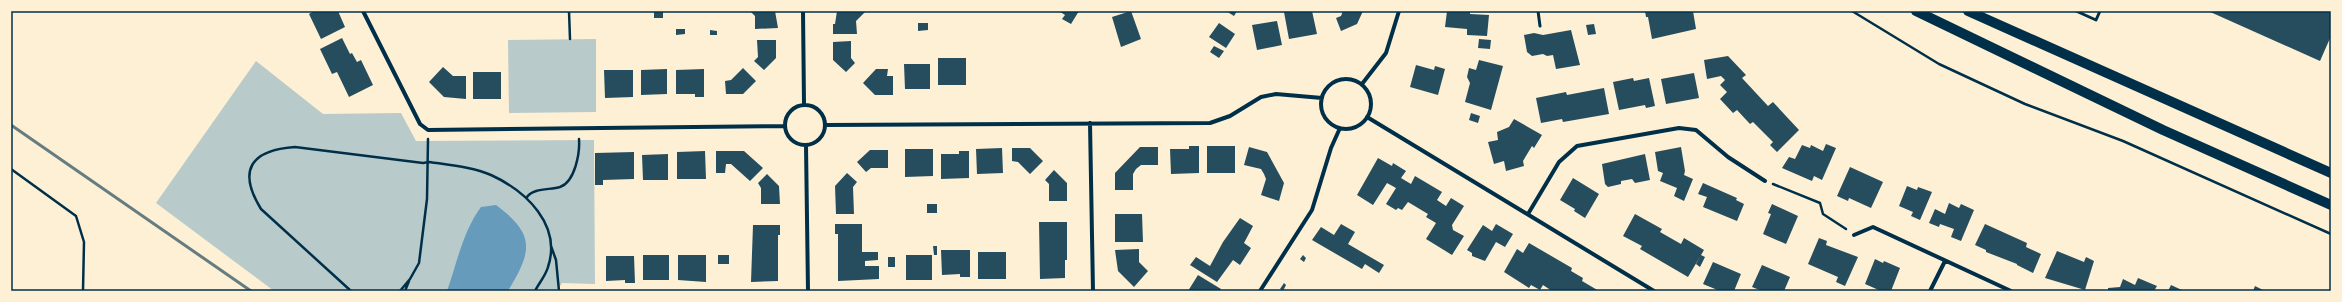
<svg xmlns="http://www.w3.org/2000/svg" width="2342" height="302" viewBox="0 0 2342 302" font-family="'Source Serif 4',serif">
<rect width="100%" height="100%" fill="#fdf0d5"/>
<!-- green -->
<path fill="#b9caca" d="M596,39V112L509,113L508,40Z
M256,61L323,114L401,113L416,141L594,140L595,284L562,283L557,291H274L156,203Z"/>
<!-- water -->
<path fill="#669bbc" d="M496,205C536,235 532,251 508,291H447C457,263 463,231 481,207Z"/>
<!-- building -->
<path fill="#264d5e" d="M314,11H338L345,27L321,39L309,14Z
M654,11H663V18H654Z
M750,11H775L778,28L755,29V16Z
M837,11H866L856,21L857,34H833V24H835Z
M1059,11H1079L1071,24L1062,19L1065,15Z
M1131,11L1141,39L1121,47L1112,17Z
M1226,11H1237L1234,16Z
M1290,11H1312L1317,34L1289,39L1284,12Z
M1343,11H1363L1357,24L1341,31L1336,18L1341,16Z
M1447,11H1470V14L1489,15L1487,36L1467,35V29L1445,27Z
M1645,11H1693L1696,29L1652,39L1648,17H1646Z
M2208,11H2331V36L2320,61Z
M1277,21L1282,45L1257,50L1252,25Z
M918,23H928V30L918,31Z
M1219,23L1235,34L1226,48L1209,37Z
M1594,24L1596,34L1588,35L1586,25Z
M676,29H685V34L676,35Z
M710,30L717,31V35H710Z
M1571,30L1580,65L1556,69L1553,55L1547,56L1543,54L1532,56L1527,52L1524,35L1534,33L1543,35Z
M342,38L350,54L352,53L357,62L361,60L373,85L349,97L337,72L332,74L320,49Z
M1479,39L1491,40L1490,49L1478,48Z
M757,40H776V58L764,70L754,61L758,57Z
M851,41V58L855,63L846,72L833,60V42Z
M1214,46L1224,51L1219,58L1210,52Z
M1728,56L1746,75L1742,78L1768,106L1773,102L1799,130L1777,152L1770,145L1773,142L1753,122L1750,124L1737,110L1733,113L1720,99L1727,92L1720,85L1725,80L1721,76L1707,79L1704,60Z
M938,58H966V85H938Z
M1479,60L1503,66L1491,110L1465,102L1470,83L1467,77L1469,68L1476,70Z
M904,64H930V89H905Z
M1416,65L1434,70L1435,66L1445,69L1438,95L1410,87Z
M443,67L453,76H466V99L444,97L429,82Z
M743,68L756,81L743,94H726L725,81L731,80Z
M667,69V94L641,95V70Z
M704,69V97H695V94H676V70Z
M876,69H888L887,76H893V95H875L863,83Z
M604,70H633V97L605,98Z
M473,72H501V99H473Z
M1694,73L1699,98L1666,104L1661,79Z
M1633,78L1634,81L1649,78L1655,106L1646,108L1645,105L1619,110L1613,82Z
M1604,88L1609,114L1563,122L1562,119L1541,123L1536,98L1566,92L1567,95Z
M1471,113L1480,116L1478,123L1469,120Z
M1514,119L1542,135L1534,148L1532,146L1523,161L1524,166L1506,171L1504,161L1494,164L1488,142L1498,140L1497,132L1509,127Z
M1826,144L1836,148L1822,180L1814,176L1812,181L1782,168L1789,157L1795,159L1802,145L1810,148L1811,145L1823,151Z
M1189,146H1199V173L1171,174L1170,149H1189Z
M1207,146H1235V173H1207Z
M1140,147H1158V165H1141L1136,169L1133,174V190H1115V173Z
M1249,147L1267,152L1284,183L1279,201L1261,195L1266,179L1264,174L1261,169L1244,165Z
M1681,147L1685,171L1684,175L1693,179L1684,201L1674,196L1677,188L1660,181L1663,173L1658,171L1655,152Z
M1002,148L1003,173L977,174L976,149Z
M1012,148H1030L1043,161L1030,174L1018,162L1012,161Z
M905,149H933V176L905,177Z
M870,150H888V168H871L866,172L857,162Z
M705,151L706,179H677V152Z
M716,151H744L763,168L750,181L731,164H726L725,173H716Z
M959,151H969V178L941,179V154H959Z
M634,152V179L603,180V185H595V153Z
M668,154V180H643L642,155Z
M1645,154L1650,180L1635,183L1632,179L1621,181V184L1608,187L1605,184L1602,164Z
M1378,158L1392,166L1393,163L1406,171L1401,178L1411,184L1415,176L1442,192L1437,200L1446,206L1451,198L1464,206L1452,225L1453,230L1464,236L1452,255L1426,239L1436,223L1426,217L1428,214L1408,202L1402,210L1398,208L1396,210L1386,204L1396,188L1387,183L1373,205L1357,195Z
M1850,167L1883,182L1871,208L1849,198L1848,201L1837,196Z
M1054,170L1067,183V201H1049V184L1045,180Z
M847,173L857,182L853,187L854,214H836L835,186Z
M767,174L779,186L780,204H761V188L758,183Z
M1573,178L1599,194L1585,218L1574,211L1575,209L1560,200Z
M1703,183L1737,198L1736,200L1744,204L1737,221L1703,207L1707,197L1698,194Z
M1907,186L1917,190L1918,187L1932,192L1920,220L1911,216L1913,212L1899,206Z
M1949,203L1959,208L1961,204L1974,210L1961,241L1951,237L1954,229L1940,224L1939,227L1929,223L1935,209L1945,214Z
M927,204H937V213H927Z
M1772,204L1798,216L1786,244L1763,234L1771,214L1768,213Z
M1115,214H1142L1143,242H1115Z
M1635,214L1662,229L1660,232L1681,244L1684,238L1704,250L1688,277L1640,249L1642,246L1623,236Z
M1240,218L1253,226L1244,243L1251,248L1240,265L1233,260L1217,282L1190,265L1196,257L1210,266L1223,242Z
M1039,222H1067V260H1065V278L1040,279Z
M835,224H862V252H878V260L865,261V266H879V279L838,281V234H835Z
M1341,224L1355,232L1348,244L1384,265L1379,273L1365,264L1362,269L1312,240L1321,227L1334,235Z
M1496,224L1513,234L1505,247L1496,242L1485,261L1472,256V253L1467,250L1483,225L1492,231Z
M1985,224L2027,243L2026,247L2041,254L2033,273L2017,265V264L1986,252V250L1975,245Z
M753,225H780V235H778V281L751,282Z
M1819,238L1827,241L1826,245L1858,257L1845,286L1836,282L1838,277L1808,264Z
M1529,243L1572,268L1571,271L1583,278L1582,281L1599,291H1552L1543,285L1540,290L1531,285L1529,288L1504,272L1517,249L1523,253Z
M933,246H937V255H934Z
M1139,249V262L1148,271L1134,287L1118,271L1115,250Z
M941,250H970V277H960V274L942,275Z
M2057,251L2084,262L2086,257L2094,261L2085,290L2045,278Z
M978,252H1006V279H978Z
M643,255H669V280H643Z
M678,255H706V282L678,280Z
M718,255H729V264H718Z
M906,255H932V280H906Z
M1303,255L1306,258L1304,262L1300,259Z
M1701,255L1705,257L1700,267L1696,264Z
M606,256H634L635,283H625V280L606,281Z
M888,257H895V267H888Z
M1875,259L1883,263L1884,261L1900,268L1891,291H1881L1865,284Z
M1713,262L1741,274L1734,291H1720L1703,284Z
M1762,265L1790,277L1784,291H1762L1752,287Z
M1198,275L1221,289L1220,291H1188Z
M2138,278L2157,286L2154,291H2108V288L2120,287L2123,279L2135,285Z
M1284,283L1286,285L1283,291L1280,289Z
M2171,285L2184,291H2168Z
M2255,286L2265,291H2253Z"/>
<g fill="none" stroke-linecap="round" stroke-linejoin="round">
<!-- path -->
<path stroke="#003049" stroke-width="2.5" d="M569,11L570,39
M1852,11L1939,64L2025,104L2123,141L2331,234
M11,169L76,216L84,242L83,291
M1773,184L1820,203L1823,214L1846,229
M527,197C533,188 550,190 560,187C575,182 580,153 579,139
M551,246L556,260L559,291
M351,291L261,209C237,170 251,150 295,147L423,163L429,162C449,165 473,167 491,175C526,191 562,225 548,267C546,275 539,283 535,291
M400,291L410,279L419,263L427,199L428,139
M405,291L409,281"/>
<!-- service -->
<path stroke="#003049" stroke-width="3" d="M1538,11L1540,26
M2076,11L2096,20L2100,11"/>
<!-- minor -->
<path stroke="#003049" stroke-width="4" d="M363,11L420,124L428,130L785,126
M803,11L804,104
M1321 104a25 25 0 1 1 50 0a25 25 0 1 1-50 0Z
M1362,84L1386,53L1399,11
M785 125a20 20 0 1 1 40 0a20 20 0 1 1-40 0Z
M1367,117L1654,291
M1090,123L1093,291
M826,125L1210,123L1230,116L1261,97L1276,94L1322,98
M806,145L808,291
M1528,214L1559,162L1577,146L1679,128L1696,130L1728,157L1765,181
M1854,235L1873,227L2011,291
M1260,291L1312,210L1331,148L1340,128
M1930,291L1945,261"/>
<!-- primary -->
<path stroke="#003049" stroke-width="10" d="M1916,11L2163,130L2331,205
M1968,11L2331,173"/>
<!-- rail -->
<path stroke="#657d81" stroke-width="3" d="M11,125L251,291"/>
</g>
<!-- border -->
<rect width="2342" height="302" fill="none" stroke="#fdf0d5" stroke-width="24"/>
<rect x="12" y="12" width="2318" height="278" fill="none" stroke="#003049" stroke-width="1.5"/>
</svg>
